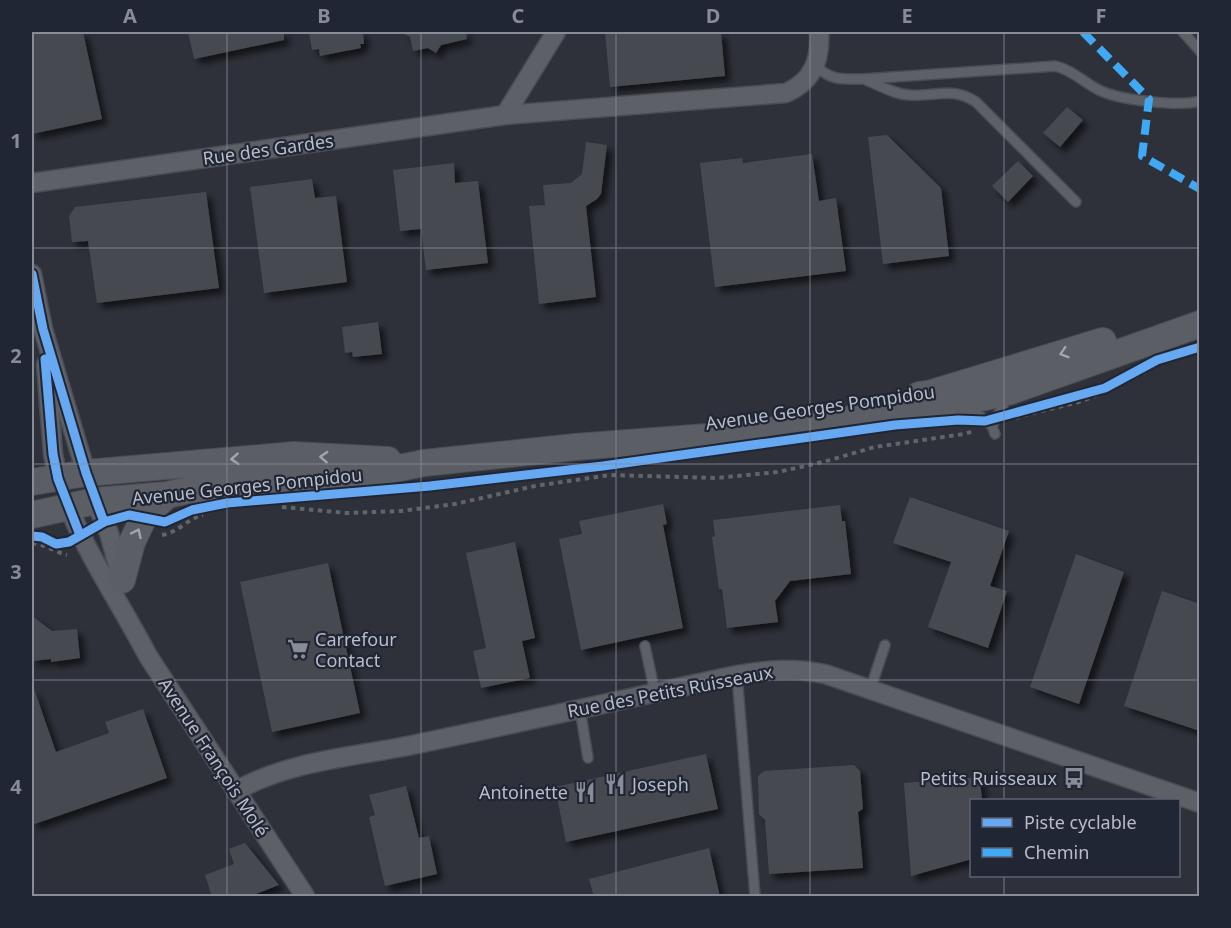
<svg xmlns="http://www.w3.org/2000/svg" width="1231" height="928" viewBox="0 0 1231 928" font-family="'Noto Sans',sans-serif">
<defs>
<filter id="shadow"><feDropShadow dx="5.5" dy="5.5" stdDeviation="3" flood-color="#0009"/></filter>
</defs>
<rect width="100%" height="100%" fill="#2e313a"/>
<!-- building -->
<path fill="#474951" filter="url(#shadow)" d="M32,32H83L102,119L32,134Z
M188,32H284V40L194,59Z
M309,32H363L364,44H360L361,48L320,56L319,49L312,50Z
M401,32H466L467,39L441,45L436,53L428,48L413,51L410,37Z
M605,32H721L725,76L610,87Z
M1067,107L1083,120L1060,147L1043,133Z
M887,135L941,188L949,256L883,264L868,137Z
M586,142L607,145L601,194L597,199L586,206L596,297L539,304L529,206L545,205L543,185L571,183L582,174Z
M812,154L819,201L836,198L846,271L715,287L700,163L742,158L743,163Z
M1018,161L1033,176L1008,202L992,186Z
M454,163L455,183L478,181L488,263L426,270L421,229L400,231L393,170Z
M312,179L315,198L336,196L347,282L264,293L250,187Z
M206,192L219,288L97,303L88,241L72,242L69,216L75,207Z
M378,322L382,354L353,357L352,352L345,353L342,327Z
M910,497L1009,531L990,586L1007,591L988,648L928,627L951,562L893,543Z
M663,504L667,524L663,525L683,628L581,650L559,539L582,534L579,521Z
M840,505L842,521H845L851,574L790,581L775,601L778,622L727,628L722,589H719L712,537L715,536L713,520Z
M515,542L535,638L522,641L530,678L481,688L473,651L486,648L466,553Z
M1076,554L1124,572L1079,704L1030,687Z
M328,563L360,713L272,732L240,582Z
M1162,591L1200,604V731L1124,706Z
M32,616L52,631L77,629L80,658L51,662V659L32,661Z
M32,689H34L56,752L109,733L105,722L143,709L167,778L32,825Z
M706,754L718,809L566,842L555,787Z
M854,765L860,771L863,809L858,812L863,868L769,874L765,820L759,814L758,776L764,771Z
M980,777L982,801H972V859L911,876L904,783Z
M406,786L419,838L429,836L437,874L385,886L369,817L375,815L369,795Z
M245,843L279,885L248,897H212L205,875L234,864L229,849Z
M709,848L720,897H594L589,879Z"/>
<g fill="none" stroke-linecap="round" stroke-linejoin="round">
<defs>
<path id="lane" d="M1183,32L1200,51
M816,66C831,81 843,79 863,79L1055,66C1073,70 1084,83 1101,91C1121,100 1179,107 1200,101
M868,81C881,86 896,95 910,95C935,97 952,86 976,102L1076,202
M963,408L980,416L992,426
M995,434L992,426L1008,396
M645,646L655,693
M737,675L755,896
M870,690L885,645
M580,709L588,758"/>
<path id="street" d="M556,32L505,115L786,93C813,81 821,60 819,32
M32,183L505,115
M32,274L43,329L86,473
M46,364L53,454L58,479
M95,501L109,533L122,580
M69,508C90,560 122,606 148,656L305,896
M236,791C288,761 354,757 412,745C520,723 628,698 737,675C769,670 793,667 825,674L1200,803"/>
<path id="secondary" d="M919,395L932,393L1103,341
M32,482L86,473L294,455L388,460
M32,515L95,501L167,495L189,490L268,482L360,476L424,463L575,447L747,434L955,404L1011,391L1200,324
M122,580L132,542L144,517L167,495"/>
</defs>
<!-- lane casing -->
<use href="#lane" stroke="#4a4c53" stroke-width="12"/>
<!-- street casing -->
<use href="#street" stroke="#4a4c53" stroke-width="21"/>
<!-- secondary casing -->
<use href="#secondary" stroke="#4a4c53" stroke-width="28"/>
<!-- path -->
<path stroke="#60646b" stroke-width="4" stroke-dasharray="4.5 4.5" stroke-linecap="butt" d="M1015,418C1035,412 1055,408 1075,403C1101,395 1124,383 1148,370
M282,507L347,513L401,511L455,504L535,486L610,475L716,478L778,472L823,462L875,447L964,434L974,431
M162,535C178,533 188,518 203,515
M32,543C44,544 55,552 67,555"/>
<!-- lane -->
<use href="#lane" stroke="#5e6068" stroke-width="9"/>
<!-- street -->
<use href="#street" stroke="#5e6068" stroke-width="18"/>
<!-- secondary -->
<use href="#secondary" stroke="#5c5e66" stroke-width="26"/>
<!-- quiet -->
<path stroke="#3fa9f5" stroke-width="8" stroke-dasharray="15 8" stroke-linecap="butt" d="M1083,32L1149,99L1142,156L1200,189"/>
<defs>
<path id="cycleway" d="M32,274L43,329L86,473L104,522
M45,359L53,454L58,479L80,535
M32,536L42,537L56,544L69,542L104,522L129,515L165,522L192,510L227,503L430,486L603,466L895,425L958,420L985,421L1105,388L1157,360L1200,347"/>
</defs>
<!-- cycleway casing -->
<use href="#cycleway" stroke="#212635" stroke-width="13"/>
<!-- cycleway -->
<use href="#cycleway" stroke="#66a8f1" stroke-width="9"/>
</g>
<!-- one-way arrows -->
<defs><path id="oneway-chevron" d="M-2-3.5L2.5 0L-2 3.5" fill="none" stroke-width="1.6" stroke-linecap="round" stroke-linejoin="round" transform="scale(1.5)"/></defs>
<g stroke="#a2a4b1">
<use href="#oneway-chevron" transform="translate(1064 353) rotate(163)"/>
<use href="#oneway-chevron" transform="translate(324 457) rotate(-177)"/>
<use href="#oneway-chevron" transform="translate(235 459) rotate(176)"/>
<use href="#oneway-chevron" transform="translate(137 533) rotate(-65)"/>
</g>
<!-- grid -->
<path fill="none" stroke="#888b98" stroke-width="1.5" stroke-opacity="0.55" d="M227,32V896M421,32V896M616,32V896M810,32V896M1004,32V800M32,248H1200M32,464H1200M32,680H1200M1004,876V896"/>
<!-- icons -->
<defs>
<symbol id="supermarket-bare" viewBox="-9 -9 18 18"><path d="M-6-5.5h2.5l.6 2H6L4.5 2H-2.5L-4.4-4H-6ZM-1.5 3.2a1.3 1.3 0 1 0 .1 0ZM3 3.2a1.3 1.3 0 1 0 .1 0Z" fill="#888b98" stroke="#212635" stroke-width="2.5" paint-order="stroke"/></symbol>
<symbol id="bus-bare" viewBox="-9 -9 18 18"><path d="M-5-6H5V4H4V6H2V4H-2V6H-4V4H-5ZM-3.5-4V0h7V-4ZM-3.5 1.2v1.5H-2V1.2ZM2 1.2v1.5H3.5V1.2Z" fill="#888b98" stroke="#212635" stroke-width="2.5" paint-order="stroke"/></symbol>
<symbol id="restaurant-bare" viewBox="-9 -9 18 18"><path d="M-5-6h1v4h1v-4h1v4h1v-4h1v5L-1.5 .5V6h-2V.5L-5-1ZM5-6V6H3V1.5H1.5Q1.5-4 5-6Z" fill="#888b98" stroke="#212635" stroke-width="2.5" paint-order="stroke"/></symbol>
</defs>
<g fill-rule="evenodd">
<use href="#supermarket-bare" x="283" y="634" width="30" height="30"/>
<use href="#bus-bare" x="1059" y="763" width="30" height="30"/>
<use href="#restaurant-bare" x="600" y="769" width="30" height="30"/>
<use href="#restaurant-bare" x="570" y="777" width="30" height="30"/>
</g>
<g text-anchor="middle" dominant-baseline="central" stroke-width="4.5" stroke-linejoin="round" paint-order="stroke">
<!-- street labels -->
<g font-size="18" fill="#b9bcca" stroke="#212635">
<text transform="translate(268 149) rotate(-8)">Rue des Gardes</text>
<text transform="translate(820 407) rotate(-8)">Avenue Georges Pompidou</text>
<text transform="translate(247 486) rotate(-6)">Avenue Georges Pompidou</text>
<text transform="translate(670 691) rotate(-11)">Rue des Petits Ruisseaux</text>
<text transform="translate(214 757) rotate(57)">Avenue François Molé</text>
</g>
<!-- poi labels -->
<g font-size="18" fill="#b9bcca" stroke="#212635" text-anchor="start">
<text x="315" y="639">Carrefour<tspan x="315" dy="21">Contact</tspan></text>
<text x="1057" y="778" text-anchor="end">Petits Ruisseaux</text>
<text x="632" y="784">Joseph</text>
<text x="568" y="792" text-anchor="end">Antoinette</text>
</g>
</g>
<!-- border -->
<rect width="1231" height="928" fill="none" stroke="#212635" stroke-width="66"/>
<!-- legend -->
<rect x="970" y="799" width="210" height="78" fill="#212635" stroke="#5e6271" stroke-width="1.5"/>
<rect x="982" y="818" width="30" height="9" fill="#66a8f1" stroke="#5e6271" stroke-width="1.5"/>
<text x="1024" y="829" font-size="18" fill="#b9bcca">Piste cyclable</text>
<rect x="982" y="848" width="30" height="9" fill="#3fa9f5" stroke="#5e6271" stroke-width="1.5"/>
<text x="1024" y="859" font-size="18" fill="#b9bcca">Chemin</text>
<rect x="33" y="33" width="1165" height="862" fill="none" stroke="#888b98" stroke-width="2"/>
<g font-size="20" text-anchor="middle" font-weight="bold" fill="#888b98">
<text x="130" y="23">A</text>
<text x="324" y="23">B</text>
<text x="518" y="23">C</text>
<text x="713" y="23">D</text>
<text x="907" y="23">E</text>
<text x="1101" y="23">F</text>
<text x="16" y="148">1</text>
<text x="16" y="363">2</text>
<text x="16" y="579">3</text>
<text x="16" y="794">4</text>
</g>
</svg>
